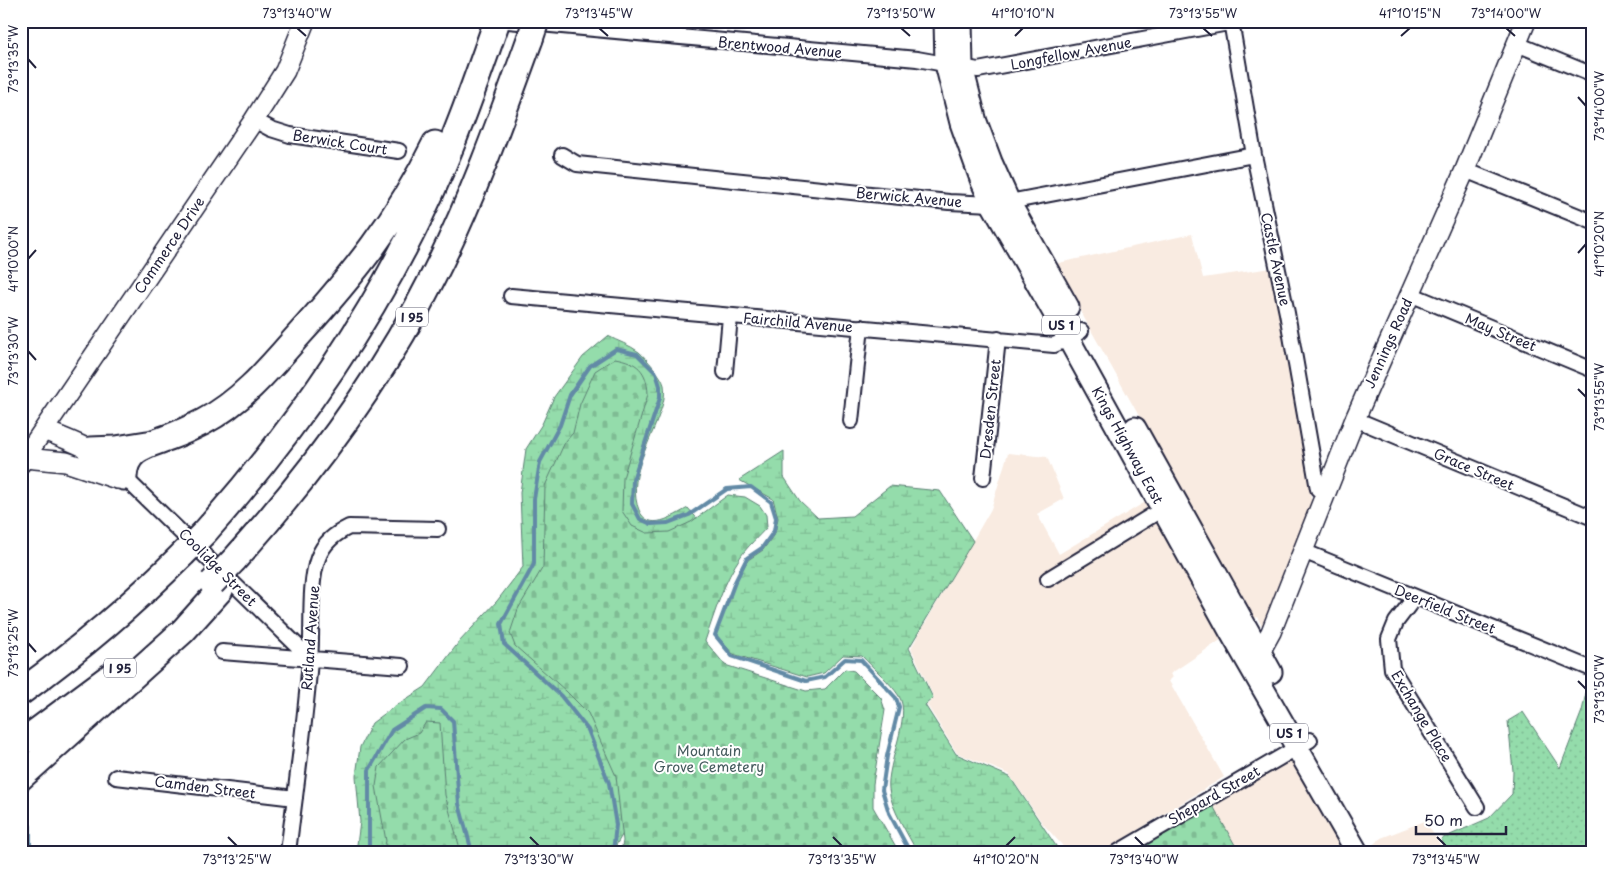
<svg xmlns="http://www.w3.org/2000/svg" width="1614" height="873" viewBox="0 0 1614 873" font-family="'Playpen Sans',sans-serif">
<defs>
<pattern id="wetland-marsh" width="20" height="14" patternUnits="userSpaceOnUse" patternTransform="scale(1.25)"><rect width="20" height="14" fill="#94dcab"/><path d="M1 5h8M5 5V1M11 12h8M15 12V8" fill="none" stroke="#7fbc94"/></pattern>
<pattern id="cemetery-stones" width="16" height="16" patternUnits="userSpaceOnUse" patternTransform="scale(1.25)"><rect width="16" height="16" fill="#94dcab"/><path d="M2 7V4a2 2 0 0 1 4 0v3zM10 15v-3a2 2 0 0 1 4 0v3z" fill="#7fbc94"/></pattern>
<pattern id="park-dots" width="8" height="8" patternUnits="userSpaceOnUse" patternTransform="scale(1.25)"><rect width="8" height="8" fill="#94dcab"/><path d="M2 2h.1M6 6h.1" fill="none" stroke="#7fbc94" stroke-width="1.8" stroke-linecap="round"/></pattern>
</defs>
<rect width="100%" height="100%" fill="#fff"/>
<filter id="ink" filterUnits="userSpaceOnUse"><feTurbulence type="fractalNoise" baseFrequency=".02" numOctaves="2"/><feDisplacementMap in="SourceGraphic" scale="10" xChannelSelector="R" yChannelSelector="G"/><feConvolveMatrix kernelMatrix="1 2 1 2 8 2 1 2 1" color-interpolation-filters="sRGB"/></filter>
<g filter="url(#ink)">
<!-- built -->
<path fill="#f9ebe1" d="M1192,234L1203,278L1272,268L1304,439L1311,500L1308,514L1264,625L1262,626L1257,617L1253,620L1054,264Z
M1008,453L1047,457L1064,499L1037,514L1059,554L1147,501L1225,637L1170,674L1173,677L1169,681L1224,777L1102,852H1065L1062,845L1043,824L1009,774L957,753L927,705L934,698L911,648L991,509Z
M1296,762L1345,852H1265L1263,848L1256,852H1239L1213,806L1288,763Z
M1425,821L1445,852H1364L1381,838Z"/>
<!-- wetland -->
<path fill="url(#wetland-marsh)" stroke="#5b7f73" d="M608,336C617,341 630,345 639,352C646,358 662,376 664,385C666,397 662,407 658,418C648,446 627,481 639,510C649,533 673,516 688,508L707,530L631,820L612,852H356L360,822L356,776L360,747L372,723L395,706L425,687L459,642L497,601L523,567L520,493L526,449L542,424L554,397L583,357Z
M784,451V477L800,501L818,518L852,516L890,486L940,491L973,541L909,648L933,698L925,705L956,754L1010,777L1060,852H917C908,834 891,809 889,789C886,764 912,717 899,696C890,682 873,668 862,656L843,655L824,673L807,677L733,654L716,635L735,583L748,560L763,550L775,533L778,518L773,499L739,480Z"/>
<!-- cemetery -->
<path fill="url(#cemetery-stones)" stroke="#5b7f73" d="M615,358C637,362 647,370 648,394L623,478L622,511L632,526L647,533L669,532L691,522L728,495L745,497L760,506L766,515L767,527C759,536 747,547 741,556C724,581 715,612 705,641L725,665L806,691L825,689L845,669L854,671L881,698L885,710L873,784V807L899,852H621L623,841L616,776L588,713L566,691L515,646L510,633L518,609L543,567L545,486L565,442L573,433L580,404L595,371Z
M426,722L440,723L445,795L461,852H383L386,841L376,786L379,767L405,739L419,733Z
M1213,806L1239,852H1131Z"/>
<!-- park -->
<path fill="url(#park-dots)" stroke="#5b7f73" d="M1593,661V852H1448L1441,839L1489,818L1512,794L1513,771L1508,721L1523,712L1560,768L1582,711Z"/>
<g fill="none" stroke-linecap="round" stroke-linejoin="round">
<!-- stream -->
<path stroke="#628aa6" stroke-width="4" d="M30,826V852
M369,852V770L392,730L426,708L441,709L453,721L459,804L472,852
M613,852L616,825L609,783L588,730L561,696L504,644L501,624L534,564V499L540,462L560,425L570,395L590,366L616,349L637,354L656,373L660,386V398L633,480L632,504L640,519L651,524L668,523L689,515L727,489L751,487L771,502L776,518L774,531L762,548L747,558L735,582L715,635L732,656L806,681L825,677L845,659L861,660L896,698L899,707L887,756L882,790L889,813L910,852"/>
<defs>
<path id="street" d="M508,21L917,59L978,70L1239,21
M1231,21L1254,155L1287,313L1318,489L1325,494
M1517,44L1593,75
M254,120L271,129L290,135L399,151
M562,155L577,164L949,202L992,204L1009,202L1254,155
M1465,170L1593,222
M1410,294L1593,370
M511,296L1054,345L1068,339L1081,331
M725,372L730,317
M1355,419L1593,518
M851,421L861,327
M124,477L310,658
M983,478L998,339
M1303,551L1587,667
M1048,579L1169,505
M1415,597L1396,622L1389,639L1392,669L1477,807
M222,652L402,666
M116,777L295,798
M288,852C296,788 305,724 310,660C313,630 308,585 318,558C324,542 335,534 349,527L438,529
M1118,852L1310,740"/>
<path id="secondary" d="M25,458L66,462L117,479L124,477C105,452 72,442 44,430
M21,463L254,120L285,71L305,21
M1249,660L1260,652L1271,632L1355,419L1465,170L1526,21"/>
<path id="primary" d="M945,21L946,64L961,123L982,182L992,204L1062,327L1231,633L1357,852
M961,21L962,67L976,122L991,162L1009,202L1068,307
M1135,428L1271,672"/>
<path id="highway" d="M90,450L116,449L147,444
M124,477C125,447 150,445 172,436C183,432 193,427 203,422C241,402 268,370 296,338C352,276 398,220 435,144
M205,532C291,435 365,331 421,214C451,152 474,87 497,21
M234,560C312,473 381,381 433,277C472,200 501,119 530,39
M21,692C79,650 132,605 183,554
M21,743L111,676
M21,777L183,631L220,590"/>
</defs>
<!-- street casing -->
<use href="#street" stroke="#22223b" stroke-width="18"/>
<!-- secondary casing -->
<use href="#secondary" stroke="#22223b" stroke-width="22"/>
<!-- primary casing -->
<use href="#primary" stroke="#22223b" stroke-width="25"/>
<!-- highway casing -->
<use href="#highway" stroke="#22223b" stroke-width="29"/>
<!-- street -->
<use href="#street" stroke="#fff" stroke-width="14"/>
<!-- secondary -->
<use href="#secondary" stroke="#fff" stroke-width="19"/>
<!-- primary -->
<use href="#primary" stroke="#fff" stroke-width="21"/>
<!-- highway -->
<use href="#highway" stroke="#fff" stroke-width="25"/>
<defs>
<path id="highway-bridge" d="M530,39L536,21
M183,554L205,532
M212,583L234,560"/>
</defs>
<!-- highway-bridge casing -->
<use href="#highway-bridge" stroke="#22223b" stroke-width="29" stroke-linecap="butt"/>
<!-- highway-bridge -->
<use href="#highway-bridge" stroke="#fff" stroke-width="25"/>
</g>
</g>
<!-- ticks -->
<path fill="none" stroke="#22223b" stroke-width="2" d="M297,28L306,36M599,28L608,36M901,28L910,36M1203,28L1212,36M1506,28L1515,36M1015,36L1023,28M1401,36L1410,28M28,59L36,68M1578,97L1586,106M1578,253L1586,244M28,259L36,250M28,351L36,360M1578,389L1586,397M28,643L36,652M1578,681L1586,689M228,837L237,846M530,837L539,846M833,837L842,846M1135,837L1144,846M1437,837L1446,846M1006,846L1015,837"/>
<g text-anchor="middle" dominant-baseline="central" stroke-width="4" stroke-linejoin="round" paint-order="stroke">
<!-- shield labels -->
<g fill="#fff" stroke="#646476" stroke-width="1">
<rect x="396" y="307.5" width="32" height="19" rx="4"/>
<rect x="1042" y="315.5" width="38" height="19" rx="4"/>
<rect x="104" y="658.5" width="32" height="19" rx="4"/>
<rect x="1270" y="723.5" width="38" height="19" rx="4"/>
</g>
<g font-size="12" font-weight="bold" fill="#22223b">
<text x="412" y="317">I 95</text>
<text x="1061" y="325">US 1</text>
<text x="120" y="668">I 95</text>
<text x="1289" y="733">US 1</text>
</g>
<!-- street labels -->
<g font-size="14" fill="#22223b" stroke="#fff">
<text transform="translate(780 47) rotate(5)">Brentwood Avenue</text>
<text transform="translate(1071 53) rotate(-11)">Longfellow Avenue</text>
<text transform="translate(340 142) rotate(9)">Berwick Court</text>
<text transform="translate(909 197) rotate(5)">Berwick Avenue</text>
<text transform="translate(169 245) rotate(-56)">Commerce Drive</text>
<text transform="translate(1276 259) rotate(78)">Castle Avenue</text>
<text transform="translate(798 322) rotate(5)">Fairchild Avenue</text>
<text transform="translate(1501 332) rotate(23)">May Street</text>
<text transform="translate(1388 343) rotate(-66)">Jennings Road</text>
<text transform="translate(990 409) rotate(-84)">Dresden Street</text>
<text transform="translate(1128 445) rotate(61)">Kings Highway East</text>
<text transform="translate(1474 469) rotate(23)">Grace Street</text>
<text transform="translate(218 567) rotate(45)">Coolidge Street</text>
<text transform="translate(1445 609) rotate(22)">Deerfield Street</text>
<text transform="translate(310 638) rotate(-86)">Rutland Avenue</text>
<text transform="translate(1422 716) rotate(59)">Exchange Place</text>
<text transform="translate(205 787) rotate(7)">Camden Street</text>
<text transform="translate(1214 795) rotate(-30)">Shepard Street</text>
</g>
<!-- park labels -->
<g font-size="14" fill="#445a5d" stroke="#fff">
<text x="709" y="750">Mountain<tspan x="709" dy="16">Grove Cemetery</tspan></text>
</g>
</g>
<!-- margin -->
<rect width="1614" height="873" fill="none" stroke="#fff" stroke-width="55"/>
<!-- scale -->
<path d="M1416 826v8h90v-8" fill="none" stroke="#22223b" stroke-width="2.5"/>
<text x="1424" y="826" font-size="15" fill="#22223b" stroke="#ffffff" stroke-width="4" paint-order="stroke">50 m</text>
<rect x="28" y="28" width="1558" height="818" fill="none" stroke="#22223b" stroke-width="2"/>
<g font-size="12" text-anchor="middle" fill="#22223b">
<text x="297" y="18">73°13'40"W</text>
<text x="599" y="18">73°13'45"W</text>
<text x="901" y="18">73°13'50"W</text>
<text x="1023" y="18">41°10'10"N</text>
<text x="1203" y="18">73°13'55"W</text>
<text x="1410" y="18">41°10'15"N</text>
<text x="1506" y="18">73°14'00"W</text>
<text transform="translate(14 59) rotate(-90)" y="4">73°13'35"W</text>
<text transform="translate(1600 106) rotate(-90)" y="4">73°14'00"W</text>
<text transform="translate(1600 244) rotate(-90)" y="4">41°10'20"N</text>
<text transform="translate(14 259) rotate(-90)" y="4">41°10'00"N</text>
<text transform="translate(14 351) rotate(-90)" y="4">73°13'30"W</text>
<text transform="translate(1600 397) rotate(-90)" y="4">73°13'55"W</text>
<text transform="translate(14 643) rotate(-90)" y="4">73°13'25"W</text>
<text transform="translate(1600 689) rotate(-90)" y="4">73°13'50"W</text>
<text x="237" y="864">73°13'25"W</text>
<text x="539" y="864">73°13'30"W</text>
<text x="842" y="864">73°13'35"W</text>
<text x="1006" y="864">41°10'20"N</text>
<text x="1144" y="864">73°13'40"W</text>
<text x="1446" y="864">73°13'45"W</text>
</g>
</svg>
